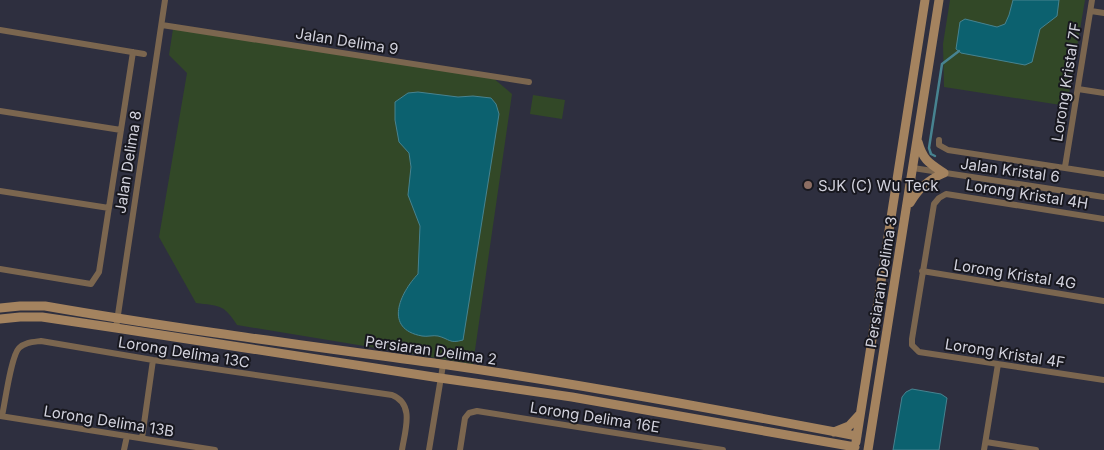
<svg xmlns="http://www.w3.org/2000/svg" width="1104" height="450" viewBox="0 0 1104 450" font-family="Inter,sans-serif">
<rect width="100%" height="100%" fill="#2e2f3f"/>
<!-- green -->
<path fill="#324827" d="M950,0H1085L1067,106L944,87L943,44Z
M173,29L492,77L512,94L473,364L237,325C224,304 219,306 196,303L159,237L187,73L169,55Z
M533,95L565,100L562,119L530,114Z"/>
<!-- water -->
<path fill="#0c616f" stroke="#478390" d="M1013,0H1059L1057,16L1040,29L1032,62L1025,65L961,53L956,49L960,22L965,19L997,27L1005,24L1009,15Z
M418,92L458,97L473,96L491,98L496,104L499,114L463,340C449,344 450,339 438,336C433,335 427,337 422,336C383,329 400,293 418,274L420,226L408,195L411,167L409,153L399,142L395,120V102L408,93Z
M912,389L941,394L947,398L939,450H893L902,397L906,392Z"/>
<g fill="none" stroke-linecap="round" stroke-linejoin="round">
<!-- stream -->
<path stroke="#478390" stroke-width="2.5" d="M935,156L931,154L929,148L942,64L959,51"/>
<!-- street -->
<path stroke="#7b664f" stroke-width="6" d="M1091,11L1104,13
M162,25L529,82
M0,30L144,54
M1078,89L1104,93
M0,111L121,130
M939,140V145L948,150L1104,174
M1065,167L1092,0
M913,168L1104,197
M0,191L109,208
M1104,219L946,194L939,198L934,204L912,339V345L919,352L1104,380
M0,269L91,284L99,272L133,52
M922,271L1104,301
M116,328L165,0
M0,416L215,450
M2,416C5,403 11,356 19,348C25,342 33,342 41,341L153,360L392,395C415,404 405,430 402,450
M142,438L153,360
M986,442L1036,450
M124,450L127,436
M429,450L443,365
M460,450L465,418L469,413L477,411L723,450
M984,450L998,364"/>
<!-- secondary -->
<path stroke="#a4835f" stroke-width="9" d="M918,142C923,160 929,163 944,173
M910,203C919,188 928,180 944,173
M0,308L20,306H45C177,329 309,346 441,364C580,384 719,410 857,436
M0,319L20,317H42L116,328L440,378L572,397L855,447
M834,432L849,426L860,414
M856,442L925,0
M868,450L939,0"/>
</g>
<!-- markers -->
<circle fill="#8d6e63" stroke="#18181f" stroke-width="2" cx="808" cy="185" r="5"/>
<g text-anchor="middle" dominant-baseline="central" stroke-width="4" stroke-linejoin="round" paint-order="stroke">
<!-- street labels -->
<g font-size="15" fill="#d2d2dd" stroke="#18181f">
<text transform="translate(347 41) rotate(9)">Jalan Delima 9</text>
<text transform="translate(1066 82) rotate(-81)">Lorong Kristal 7F</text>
<text transform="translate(128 162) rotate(-81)">Jalan Delima 8</text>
<text transform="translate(1010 170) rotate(8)">Jalan Kristal 6</text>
<text transform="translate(1027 194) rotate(9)">Lorong Kristal 4H</text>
<text transform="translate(1015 274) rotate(9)">Lorong Kristal 4G</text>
<text transform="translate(881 282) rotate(-81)">Persiaran Delima 3</text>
<text transform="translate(431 350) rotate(8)">Persiaran Delima 2</text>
<text transform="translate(184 352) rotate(9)">Lorong Delima 13C</text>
<text transform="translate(1005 353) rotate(9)">Lorong Kristal 4F</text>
<text transform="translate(595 417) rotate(9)">Lorong Delima 16E</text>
<text transform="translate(109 421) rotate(9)">Lorong Delima 13B</text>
</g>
<!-- poi labels -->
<g font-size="15" fill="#d2d2dd" stroke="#18181f" text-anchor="start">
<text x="818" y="185">SJK (C) Wu Teck</text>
</g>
</g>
</svg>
